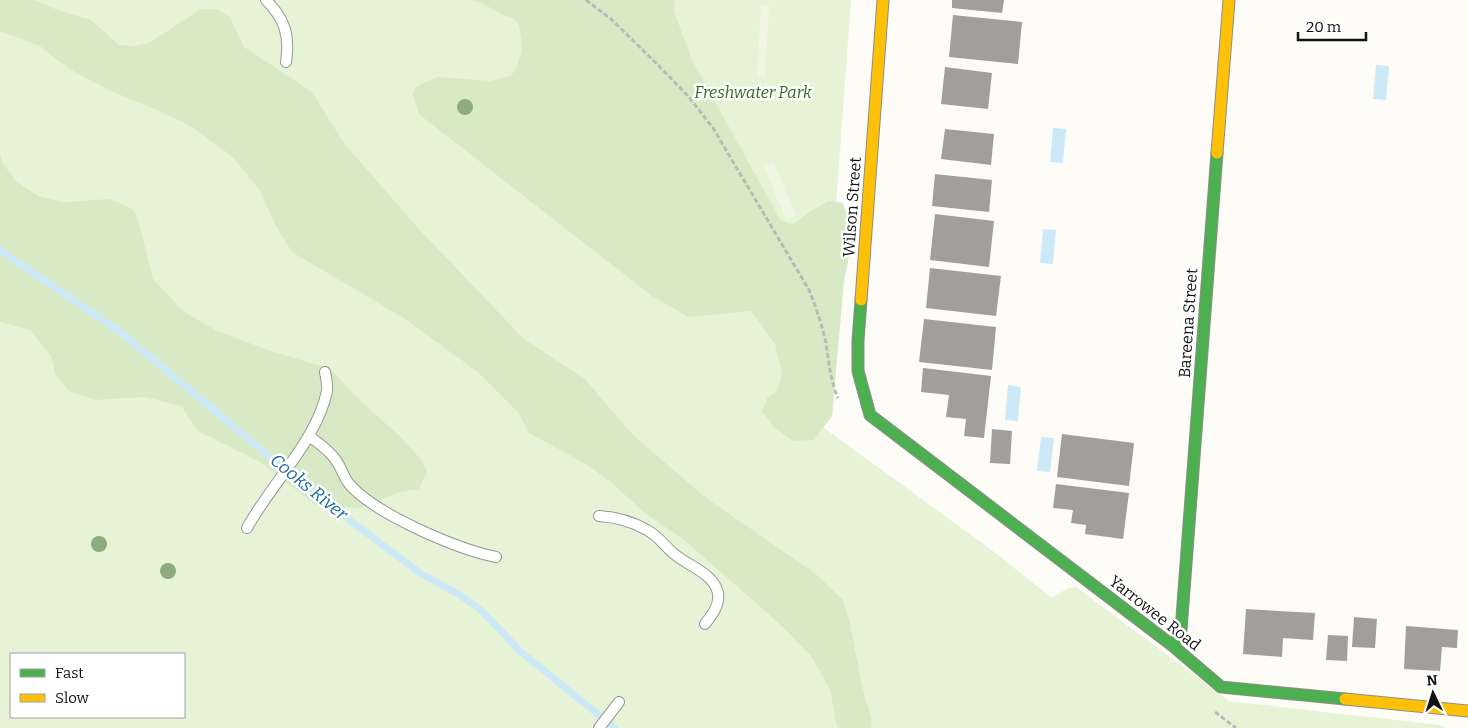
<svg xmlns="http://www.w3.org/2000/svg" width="1468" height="728" viewBox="0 0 1468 728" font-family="Bitter,serif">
<rect width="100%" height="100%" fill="#fdfcf7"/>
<!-- green -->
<path fill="#e7f3d7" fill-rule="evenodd" d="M0,0H851L820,425L989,548L1052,598L1068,588L1076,587L1229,701L1439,725L1447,728H0ZM11,654H184V717H11Z"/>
<!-- forest -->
<path fill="#d8eac5" d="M0,0H35L55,9L91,20L119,45L134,46L149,43L201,9H217L230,17L244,47L312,92L344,143L371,174L416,226L524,339L584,378L633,435L705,497L816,574L843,600L850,623L861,682L872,721L871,728H840L837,726L830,689L811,656L783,627L684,540L645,513L612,483L586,464L529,433L518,412L478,372L402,317L292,252L276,226L260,191L233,157L189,125L150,107L113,92L78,74L57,60L40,46L0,31Z
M467,0H675L674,11L692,60L781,221L794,224L809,212L829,201L842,203L850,218L851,247L844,281L832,416L814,440L793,441L774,427L762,412L767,398L778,390L782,373L775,344L751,311L688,317L652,296L420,115L412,94L417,86L437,77L490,81L511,76C524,56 523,45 518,22L479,2Z
M0,153L2,162L16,181L38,196L64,202L110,199L133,209L138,219L153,279L183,311L215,330L265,349L330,369L367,407L399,435L419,457L427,471L419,489L400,492L360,508L317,506L260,462L198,431L181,406L146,397L95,400L69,391L55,373L51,356L30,330L0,322Z"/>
<!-- pitch -->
<path fill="#f0f6e1" d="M761,5H769L765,77L757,76Z
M774,163L796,216L786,220L764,166Z"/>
<!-- water -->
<path fill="#cde8f7" d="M1376,65L1389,66L1386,100L1373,99Z
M1053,128L1066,129L1063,163L1050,162Z
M1043,229L1056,230L1053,264L1040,263Z
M1008,385L1021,387L1018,421L1005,420Z
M1041,437L1054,438L1050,472L1037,471Z"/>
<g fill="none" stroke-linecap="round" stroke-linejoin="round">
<!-- stream -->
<path stroke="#cde8f7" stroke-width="7" d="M0,250L123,334L312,492L420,573L458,594L481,610L521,652L615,728"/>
</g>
<!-- building -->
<path fill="#a19f9c" d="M952,0H1004L1002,13L952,8Z
M953,15L1022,22L1018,64L949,57Z
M945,67L992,73L988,109L941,104Z
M945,129L994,134L991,165L941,159Z
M935,174L992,180L989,212L932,206Z
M935,214L994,221L989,267L930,260Z
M930,268L1001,276L996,316L926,308Z
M924,319L996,327L992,370L919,362Z
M923,368L991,376L984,438L964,436L966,419L946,417L949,395L921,392Z
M992,429L1012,431L1010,464L990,463Z
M1062,434L1134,443L1129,486L1057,477Z
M1056,484L1129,493L1123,539L1085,534L1086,525L1071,523L1073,510L1053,508Z
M1246,609L1315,613L1313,640L1283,638L1282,657L1243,654Z
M1354,617L1377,619L1375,648L1352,647Z
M1406,626L1458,630L1457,648L1442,647L1440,671L1404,669Z
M1328,635L1348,636L1347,661L1326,660Z"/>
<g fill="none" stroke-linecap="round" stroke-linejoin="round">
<defs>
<path id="lane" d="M266,0C285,19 290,36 286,62
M309,436C318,443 328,449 335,459C341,466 343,477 350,485C377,515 457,549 496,557
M599,516C616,517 633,522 647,530C657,535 664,545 673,553C686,565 714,573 718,593C720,605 712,615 705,624
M247,528C271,484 317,440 327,391C328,385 326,378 325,372
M599,728L619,702"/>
<path id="fast" d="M861,300L858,341V371L870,415L1173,646L1221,687L1345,699
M1173,646L1181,630L1217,153"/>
<path id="slow" d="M1217,153L1229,0
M861,300L883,0
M1345,699L1468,711"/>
</defs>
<!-- lane casing -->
<use href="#lane" stroke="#979795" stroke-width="12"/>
<!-- fast casing -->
<use href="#fast" stroke="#8e8d8b" stroke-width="13"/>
<!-- slow casing -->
<use href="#slow" stroke="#8e8d8b" stroke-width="13"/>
<!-- path -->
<path stroke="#b9b9b8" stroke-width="3" stroke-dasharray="5 2.5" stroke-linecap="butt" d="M586,0L611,19L656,63L688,96L713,128L809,290C816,307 822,325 826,343C829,362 830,380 838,398
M1215,712L1236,728"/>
<!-- lane -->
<use href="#lane" stroke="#fffffe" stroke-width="10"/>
<!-- fast -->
<use href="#fast" stroke="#4caf50" stroke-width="11"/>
<!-- slow -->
<use href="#slow" stroke="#ffc107" stroke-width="11"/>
</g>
<!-- trees -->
<g fill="#8cac80">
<circle cx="465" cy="107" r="8"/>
<circle cx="99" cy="544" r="8"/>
<circle cx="168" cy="571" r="8"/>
</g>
<g text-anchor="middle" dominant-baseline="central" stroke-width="5" stroke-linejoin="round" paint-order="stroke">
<!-- park labels -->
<g font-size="16" font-style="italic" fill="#2f6b1f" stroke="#fff">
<text x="753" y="92">Freshwater Park</text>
</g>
<!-- street labels -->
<g font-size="16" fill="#111" stroke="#fff">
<text transform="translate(852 207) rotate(-86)">Wilson Street</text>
<text transform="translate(1188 323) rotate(-86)">Bareena Street</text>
<text transform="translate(1155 613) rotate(38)">Yarrowee Road</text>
</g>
<!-- water labels -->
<g font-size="18" font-style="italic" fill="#1768a6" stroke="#fff">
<text transform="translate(309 487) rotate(39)">Cooks River</text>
</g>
</g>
<!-- legend -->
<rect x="10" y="653" width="175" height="65" fill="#ffffff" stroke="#a0a0a0"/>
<rect x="20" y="669" width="25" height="8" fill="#4caf50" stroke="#a0a0a0"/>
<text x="55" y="678" font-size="15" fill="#111111">Fast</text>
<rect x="20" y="694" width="25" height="8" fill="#ffc107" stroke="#a0a0a0"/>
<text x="55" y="703" font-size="15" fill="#111111">Slow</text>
<!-- north arrow -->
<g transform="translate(1433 693) rotate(356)" stroke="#ffffff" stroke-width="4" paint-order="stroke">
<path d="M0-4L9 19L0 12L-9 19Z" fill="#111111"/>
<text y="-8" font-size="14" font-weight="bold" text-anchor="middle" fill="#111111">N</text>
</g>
<!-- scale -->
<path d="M1298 32v8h68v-8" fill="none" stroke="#111111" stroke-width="2.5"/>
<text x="1306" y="32" font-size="15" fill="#111111" stroke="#ffffff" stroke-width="4" paint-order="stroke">20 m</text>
</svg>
